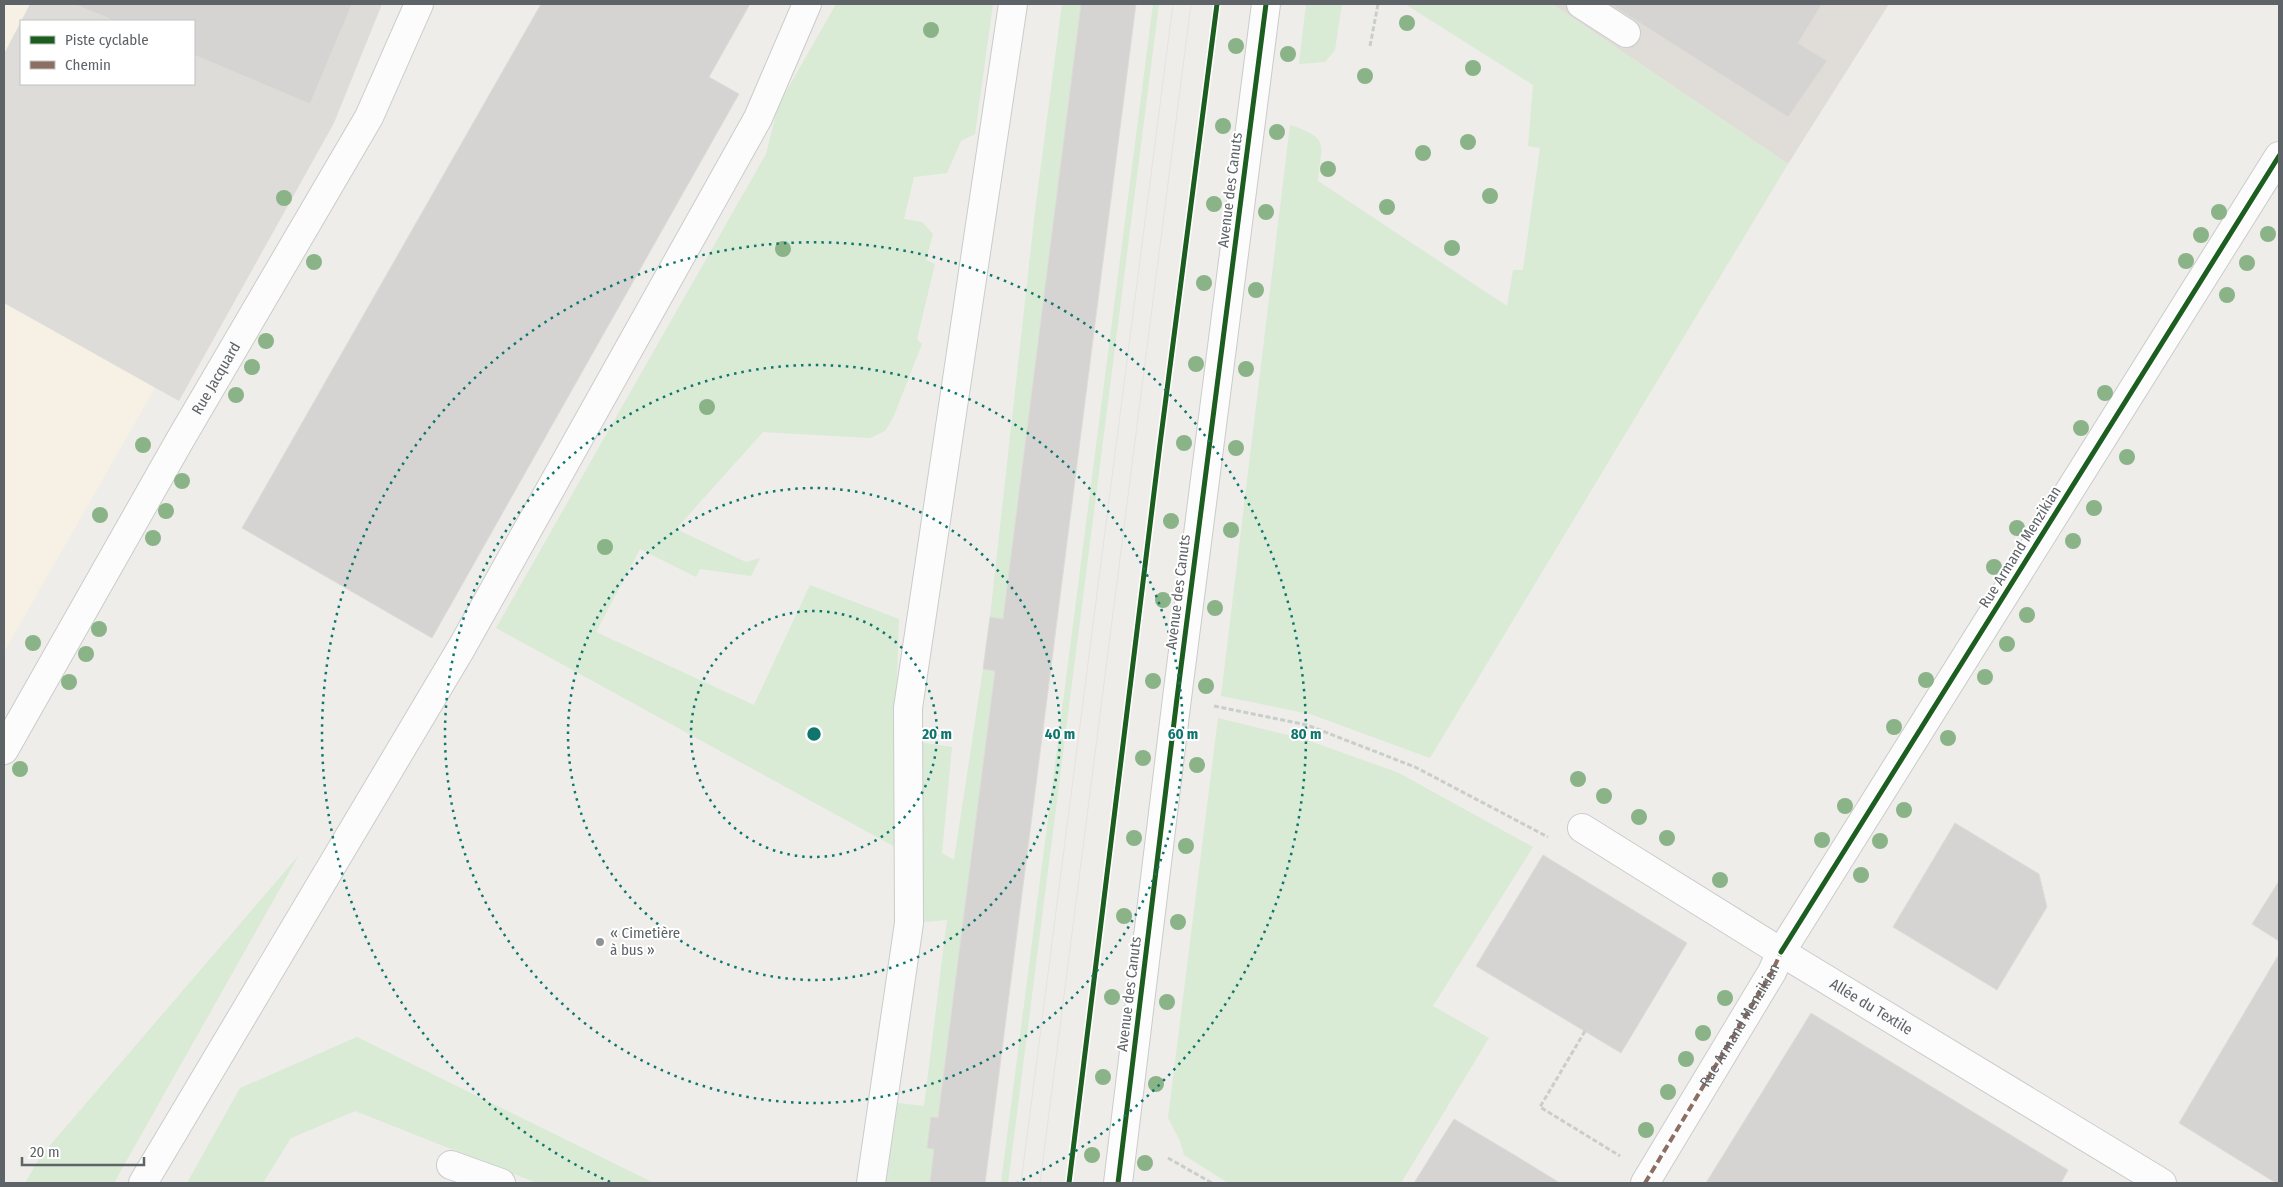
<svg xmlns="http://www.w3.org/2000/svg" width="2283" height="1187" viewBox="0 0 2283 1187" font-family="'Fira Sans Condensed',sans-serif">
<rect width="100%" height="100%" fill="#eeede9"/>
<!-- commercial -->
<path fill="#f6f1e4" d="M4,4H30L4,54Z
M4,303L155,388L4,652Z"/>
<!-- industrial -->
<path fill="#dedcd9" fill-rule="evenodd" d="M30,4H382L334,123L179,401L4,303V54ZM21,21H194V84H21Z"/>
<!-- education -->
<path fill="#e0ddd9" d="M1552,4H1889L1788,164Z"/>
<!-- green -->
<path fill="#d9ead5" d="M836,4H993L975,134L961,141L947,173L914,177L904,219L922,222L933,234L926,260L935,264L917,339L922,344L893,418L885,431L870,438L763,432L676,529L746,562L760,558L751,576L700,569L696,577L640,549L596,632L754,705L810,585L899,619L895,734L898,816L895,847L496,628L766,154L778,106Z
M1062,4H1081L1003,619L990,617L1035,211Z
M1153,4H1159L1008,1183H1001Z
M1306,4H1342L1335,50L1325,62L1299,64Z
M1405,4H1552L1788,164L1430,758L1310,714L1221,696L1290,125C1331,139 1321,143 1318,181L1507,306L1513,270H1523L1540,148L1528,146L1533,85Z
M983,669L995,671L938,1118L931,1117L934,1149L930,1183H886L898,1103L924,1106L947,920L924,922L919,742L952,747L942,853L954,860Z
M1218,718L1304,739L1399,773L1533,847L1433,1006L1489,1038L1401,1183H1228L1184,1155L1180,1141L1168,1118Z
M299,855L114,1183H25L40,1157Z
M357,1037L654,1183H537L355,1111L291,1138L263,1183H187L240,1088Z"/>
<!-- building -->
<path fill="#d5d4d2" stroke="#dedcd8" d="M74,4H352L310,104L194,55V21H115Z
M541,4H750L709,77L739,94L432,638L242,528Z
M1081,4H1136L1049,683L985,1183H930L934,1149L927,1148L931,1117L938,1118L995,671L983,669L990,617L1003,619Z
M1610,4H1822L1798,43L1827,61L1788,117Z
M1955,823L2039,874L2047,907L1997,990L1893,927Z
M1543,855L1687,943L1621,1053L1476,966Z
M2279,881V941L2252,924Z
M2279,954V1183H2276L2179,1123Z
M1811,1013L2068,1170L2061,1183H1706Z
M1454,1119L1516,1156L1560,1183H1414Z"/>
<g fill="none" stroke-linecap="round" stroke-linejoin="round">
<defs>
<g id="minor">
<path d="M1581,4L1626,33"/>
<path id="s1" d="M4,750L180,440L369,117L419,4"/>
<path id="s2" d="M1582,828L1781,952L2162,1183"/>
<path d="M451,1165L501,1183"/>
<path d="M143,1183L462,647L758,118L807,4"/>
<path d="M871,1183L909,923L908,708L1013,4"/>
<path d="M1118,1183L1177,698L1266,4"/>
<path id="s3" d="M1645,1183L1772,972L1781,952L2279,156"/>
</g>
</defs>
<!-- minor casing -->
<use href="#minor" stroke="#cacccb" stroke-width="30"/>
<!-- path -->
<path stroke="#cacecb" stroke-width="3" stroke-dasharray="5 2.5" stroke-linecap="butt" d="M1370,46L1378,4
M1214,706L1307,725L1415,767L1548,837
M1585,1031L1540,1107L1620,1156
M1168,1158L1212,1183"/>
<!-- minor -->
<use href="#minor" stroke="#fcfcfc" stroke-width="28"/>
<!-- tram -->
<path stroke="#e3e4e3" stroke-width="1" d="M1021,1183L1173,4
M1040,1183L1191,4"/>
<!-- quiet -->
<path stroke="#8d6e63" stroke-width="4" stroke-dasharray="8 4" stroke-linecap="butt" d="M1645,1183L1772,972L1781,952"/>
<defs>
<path id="cycleway" d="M1781,952L2279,156
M1069,1183L1160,444L1217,4
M1118,1183L1177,698L1266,4"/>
</defs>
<!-- cycleway casing -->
<use href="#cycleway" stroke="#fff" stroke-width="8"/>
<!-- cycleway -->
<use href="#cycleway" stroke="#1b5e20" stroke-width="5"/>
</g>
<!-- trees -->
<g fill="#8ab388">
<circle cx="1407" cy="23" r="8"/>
<circle cx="931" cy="30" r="8"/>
<circle cx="1236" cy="46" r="8"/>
<circle cx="1288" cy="54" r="8"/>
<circle cx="1473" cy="68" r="8"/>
<circle cx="1365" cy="76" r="8"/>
<circle cx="1223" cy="126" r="8"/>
<circle cx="1277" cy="132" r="8"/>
<circle cx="1468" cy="142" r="8"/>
<circle cx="1423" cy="153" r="8"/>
<circle cx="1328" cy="169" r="8"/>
<circle cx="1490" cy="196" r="8"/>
<circle cx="284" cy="198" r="8"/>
<circle cx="1214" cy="204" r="8"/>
<circle cx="1387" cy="207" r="8"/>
<circle cx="1266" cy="212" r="8"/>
<circle cx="2219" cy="212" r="8"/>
<circle cx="2268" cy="234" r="8"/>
<circle cx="2201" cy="235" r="8"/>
<circle cx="1452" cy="248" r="8"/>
<circle cx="783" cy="249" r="8"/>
<circle cx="2186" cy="261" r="8"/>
<circle cx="314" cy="262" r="8"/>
<circle cx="2247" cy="263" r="8"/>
<circle cx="1204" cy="283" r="8"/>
<circle cx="1256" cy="290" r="8"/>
<circle cx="2227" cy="295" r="8"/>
<circle cx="266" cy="341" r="8"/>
<circle cx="1196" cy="364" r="8"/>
<circle cx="252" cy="367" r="8"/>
<circle cx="1246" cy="369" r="8"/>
<circle cx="2105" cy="393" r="8"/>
<circle cx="236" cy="395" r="8"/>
<circle cx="707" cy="407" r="8"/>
<circle cx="2081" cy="428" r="8"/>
<circle cx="1184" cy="443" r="8"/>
<circle cx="143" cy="445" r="8"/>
<circle cx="1236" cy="448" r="8"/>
<circle cx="2127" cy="457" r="8"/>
<circle cx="182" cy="481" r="8"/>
<circle cx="2094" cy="508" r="8"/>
<circle cx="166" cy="511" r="8"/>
<circle cx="100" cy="515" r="8"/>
<circle cx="1171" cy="521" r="8"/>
<circle cx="2017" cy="528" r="8"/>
<circle cx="1231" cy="530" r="8"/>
<circle cx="153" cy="538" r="8"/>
<circle cx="2073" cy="541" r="8"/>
<circle cx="605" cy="547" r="8"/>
<circle cx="1994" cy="567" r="8"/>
<circle cx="1163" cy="600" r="8"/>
<circle cx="1215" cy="608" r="8"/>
<circle cx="2027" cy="615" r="8"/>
<circle cx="99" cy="629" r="8"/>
<circle cx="33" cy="643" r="8"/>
<circle cx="2007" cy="644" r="8"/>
<circle cx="86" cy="654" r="8"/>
<circle cx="1985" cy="677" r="8"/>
<circle cx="1926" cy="680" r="8"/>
<circle cx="1153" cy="681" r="8"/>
<circle cx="69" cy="682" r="8"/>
<circle cx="1206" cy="686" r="8"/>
<circle cx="1894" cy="727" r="8"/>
<circle cx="1948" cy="738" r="8"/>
<circle cx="1143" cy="758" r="8"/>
<circle cx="1197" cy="765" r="8"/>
<circle cx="20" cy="769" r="8"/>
<circle cx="1578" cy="779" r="8"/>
<circle cx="1604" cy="796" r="8"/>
<circle cx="1845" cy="806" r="8"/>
<circle cx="1904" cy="810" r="8"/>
<circle cx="1639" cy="817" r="8"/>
<circle cx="1134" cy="838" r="8"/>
<circle cx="1667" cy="838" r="8"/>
<circle cx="1822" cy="840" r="8"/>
<circle cx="1880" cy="841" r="8"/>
<circle cx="1186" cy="846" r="8"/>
<circle cx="1861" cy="875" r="8"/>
<circle cx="1720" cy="880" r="8"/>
<circle cx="1124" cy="916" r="8"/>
<circle cx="1178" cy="922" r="8"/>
<circle cx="1112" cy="997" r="8"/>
<circle cx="1725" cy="998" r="8"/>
<circle cx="1167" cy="1002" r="8"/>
<circle cx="1703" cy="1033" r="8"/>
<circle cx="1686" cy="1059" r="8"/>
<circle cx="1103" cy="1077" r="8"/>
<circle cx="1156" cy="1084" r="8"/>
<circle cx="1668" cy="1092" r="8"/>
<circle cx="1646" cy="1130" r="8"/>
<circle cx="1092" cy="1155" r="8"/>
<circle cx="1145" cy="1163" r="8"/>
</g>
<!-- distance rings -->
<g fill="none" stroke="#0f766e" stroke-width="2.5" stroke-dasharray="2.5 5">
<circle cx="814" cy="734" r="123"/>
<circle cx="814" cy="734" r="246"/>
<circle cx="814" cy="734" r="369"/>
<path d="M610 1182A492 492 0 1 1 1018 1182"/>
</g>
<!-- markers -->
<circle fill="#909394" stroke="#fff" stroke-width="2" cx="600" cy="942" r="5"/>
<g text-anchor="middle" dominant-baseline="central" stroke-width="4" stroke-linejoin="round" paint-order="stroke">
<!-- street labels -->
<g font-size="15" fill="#5e6367" stroke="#fff">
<text transform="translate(1230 190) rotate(-83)">Avenue des Canuts</text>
<text stroke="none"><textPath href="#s1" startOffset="428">Rue Jacquard</textPath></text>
<text transform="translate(2020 547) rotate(-58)">Rue Armand Menzikian</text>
<text transform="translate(1178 592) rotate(-83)">Avenue des Canuts</text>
<text transform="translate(1129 994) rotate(-83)">Avenue des Canuts</text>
<text stroke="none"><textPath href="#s2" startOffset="340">Allée du Textile</textPath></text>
<text stroke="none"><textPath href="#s3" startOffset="184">Rue Armand Menzikian</textPath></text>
</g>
<!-- poi labels -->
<g font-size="15" fill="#5e6367" stroke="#fff" text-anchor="start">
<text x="610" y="933">« Cimetière<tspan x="610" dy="17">à bus »</tspan></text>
</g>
</g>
<circle cx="814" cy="734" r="8" fill="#0f766e" stroke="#fff" stroke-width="2.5"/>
<g font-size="15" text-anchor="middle" font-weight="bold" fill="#0f766e" stroke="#fff" stroke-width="4" stroke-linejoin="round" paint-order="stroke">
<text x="937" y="739">20 m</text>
<text x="1060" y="739">40 m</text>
<text x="1183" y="739">60 m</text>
<text x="1306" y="739">80 m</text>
</g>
<!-- border -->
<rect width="2283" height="1187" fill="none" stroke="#5e6367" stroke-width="10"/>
<!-- legend -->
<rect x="20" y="20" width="175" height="65" fill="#ffffff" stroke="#bfc1c2"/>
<rect x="30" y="36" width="25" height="8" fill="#1b5e20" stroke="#bfc1c2"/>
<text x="65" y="45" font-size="15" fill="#5e6367">Piste cyclable</text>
<rect x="30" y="61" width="25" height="8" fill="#8d6e63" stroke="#bfc1c2"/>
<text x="65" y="70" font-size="15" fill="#5e6367">Chemin</text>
<!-- scale -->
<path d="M22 1157v8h122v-8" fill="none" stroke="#5e6367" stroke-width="2.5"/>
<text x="30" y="1157" font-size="15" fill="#5e6367" stroke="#ffffff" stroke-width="4" paint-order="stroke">20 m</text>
</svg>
